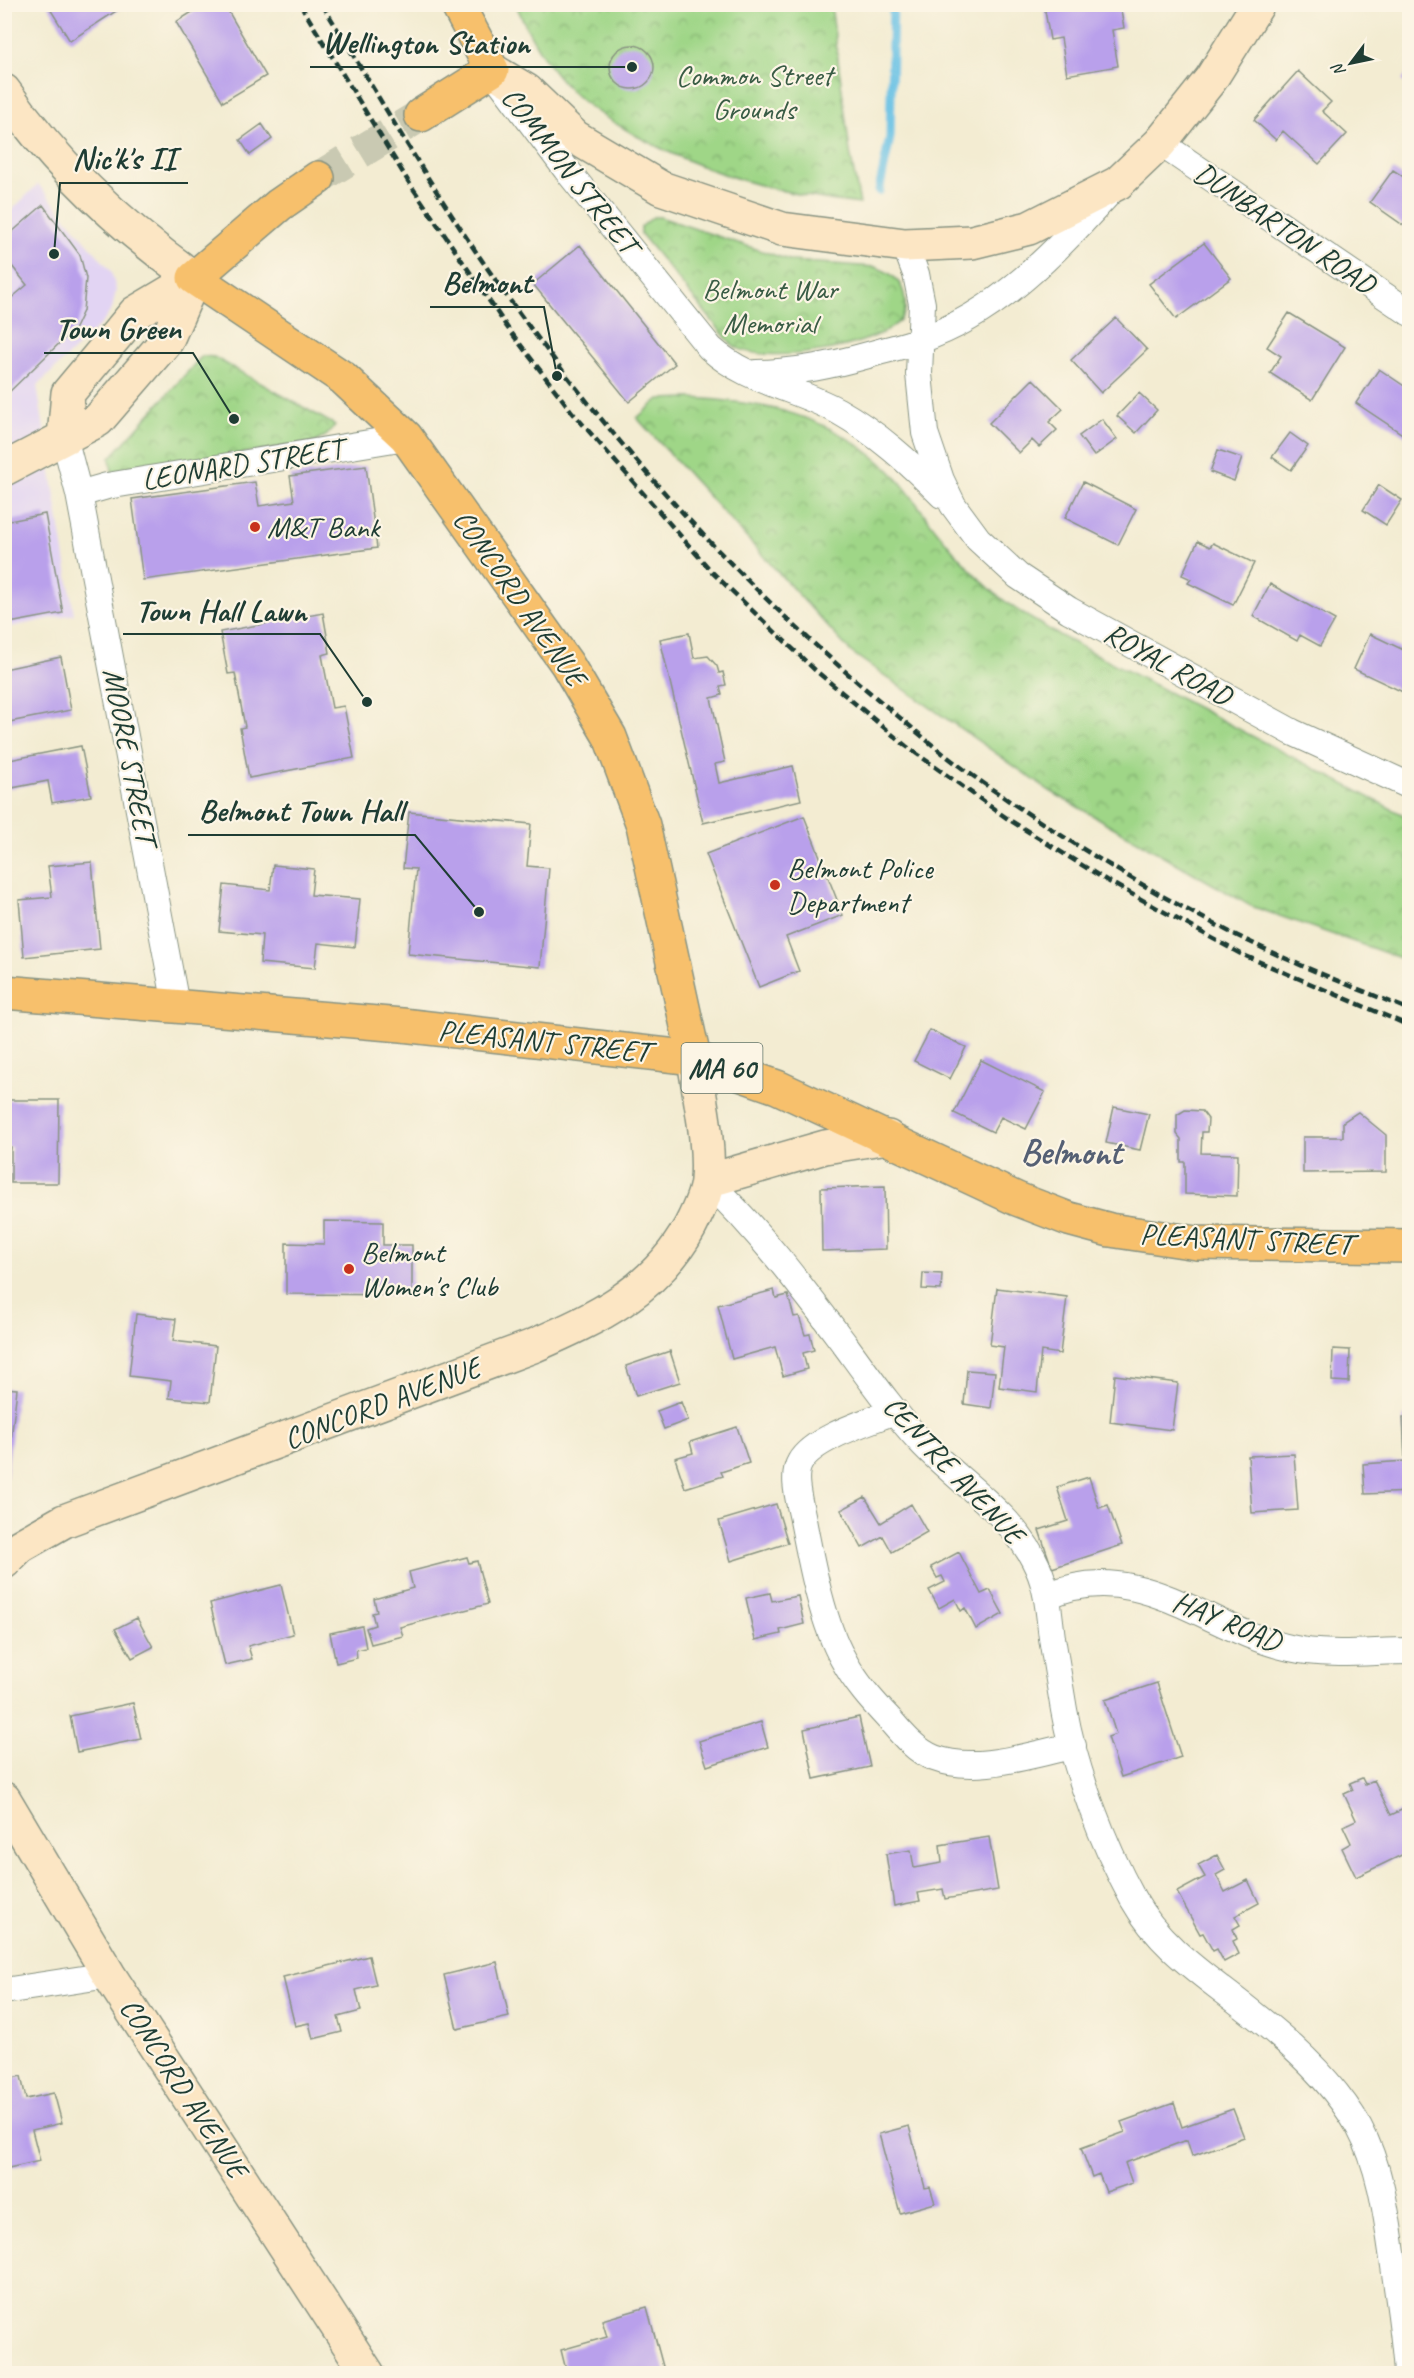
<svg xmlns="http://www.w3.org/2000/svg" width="1414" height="2378" viewBox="0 0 1414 2378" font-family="Caveat,sans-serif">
<defs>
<pattern id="park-crowns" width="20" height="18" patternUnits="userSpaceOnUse" patternTransform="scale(1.5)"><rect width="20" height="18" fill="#9fd687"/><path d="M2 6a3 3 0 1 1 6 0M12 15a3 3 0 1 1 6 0" fill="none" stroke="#81af6f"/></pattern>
</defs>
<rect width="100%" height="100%" fill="#fcf5e5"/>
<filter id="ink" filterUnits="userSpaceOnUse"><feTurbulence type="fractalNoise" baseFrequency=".0167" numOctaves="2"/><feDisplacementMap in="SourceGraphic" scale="12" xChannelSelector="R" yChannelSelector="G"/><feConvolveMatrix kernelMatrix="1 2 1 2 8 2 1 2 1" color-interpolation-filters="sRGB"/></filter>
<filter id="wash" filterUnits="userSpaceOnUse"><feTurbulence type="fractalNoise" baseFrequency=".008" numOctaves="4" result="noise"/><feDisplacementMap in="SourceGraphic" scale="24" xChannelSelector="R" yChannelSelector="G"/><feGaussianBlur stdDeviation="1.35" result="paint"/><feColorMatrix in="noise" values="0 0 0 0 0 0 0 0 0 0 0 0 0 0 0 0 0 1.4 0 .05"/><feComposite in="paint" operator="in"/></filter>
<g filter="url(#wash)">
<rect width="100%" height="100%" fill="#f3ecd2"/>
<!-- built -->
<path fill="#e2d4f3" d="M38,184L111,271L116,290L112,309L103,322L37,386L74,614L5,628V217Z"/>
<!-- park -->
<path fill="url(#park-crowns)" stroke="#5f8a5e" stroke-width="1.5" d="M529,4L831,5L850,152L860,204C780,195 706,174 635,135C617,124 598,114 581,100C552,75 532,42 517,7Z
M653,217H660L792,261L875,267C889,272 900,278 904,294C905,301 907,310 902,317C883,348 762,367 732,345L641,234V227Z
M202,356L214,357L335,425L327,435L314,443L112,472L110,458Z
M689,398C765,402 827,414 886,467C906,485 920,510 937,531C958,557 983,586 1010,605C1024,615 1039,623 1053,632L1409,818V961L1251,906L1050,791L851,652L637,418L659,399Z"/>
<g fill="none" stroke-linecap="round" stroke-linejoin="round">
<!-- stream -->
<path stroke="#67c1e5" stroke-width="9" d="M879,191L890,137L893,4"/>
</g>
<g id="blocks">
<!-- building -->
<path fill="#b9a0eb" d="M47,4H127L70,41Z
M205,4H224L266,76L223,102L176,22Z
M1044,5H1120L1124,28L1112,30L1118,66L1067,75L1061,38L1050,40Z
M610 67a22 22 0 1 1 44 0a22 22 0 1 1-44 0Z
M1410,70V86L1402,81Z
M1298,71L1331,102L1322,111L1347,134L1319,164L1283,131L1276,140L1254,120Z
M262,124L272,139L250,155L240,140Z
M1393,170L1410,181V230L1370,202Z
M43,205L80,255L86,278L83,311L75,328L4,397V298L9,300L27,285L4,256V239Z
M1204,243L1231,278L1176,319L1149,284Z
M580,245L675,364L629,402L533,284Z
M1289,313L1345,347L1312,400L1270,373L1281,356L1267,347Z
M1116,318L1147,350L1101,393L1071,360Z
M1379,369L1410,390V439L1356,403Z
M1033,379L1063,409L1049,422L1057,430L1039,447L1032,440L1019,453L989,423Z
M1139,393L1157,410L1136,433L1117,416Z
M1102,419L1117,439L1094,456L1079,436Z
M1290,433L1308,446L1291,470L1272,457Z
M1218,450L1242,458L1234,481L1210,472Z
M366,466L377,548L143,580L132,499L255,482L259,506L294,501L290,476Z
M1083,482L1136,509L1118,545L1065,518Z
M1379,485L1402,500L1386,525L1363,510Z
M45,514L63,613L4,624V522Z
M1198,541L1210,547L1213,543L1254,563L1233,605L1188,583L1191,579L1182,575Z
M1270,584L1335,620L1320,646L1300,635L1297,641L1253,616Z
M323,613L330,653L322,655L332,708L344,706L354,758L249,778L240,728L245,727L235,673L228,674L220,632Z
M689,633L694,658L708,656L717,666L719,673L723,672L726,685L720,686L722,695L711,698L725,762L715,764L719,783L793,766L801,800L703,823L660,639Z
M1370,634L1410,653V688L1407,694L1354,669Z
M61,657L71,710L4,723V669Z
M81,746L91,796L52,803L48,781L7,789L4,761Z
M409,812L531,824L527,866L549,868L540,967L408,954L416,869L403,868Z
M804,816L843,915L786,937L799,971L759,987L706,854Z
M92,862L100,949L24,957L19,900L52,897L48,866Z
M273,865L314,869L311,895L360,899L355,947L318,943L315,968L260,963L262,935L219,931L224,885L270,890Z
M930,1030L966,1047L950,1079L914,1061Z
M981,1060L1045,1092L1026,1129L1001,1117L993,1132L954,1113Z
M4,1100H59L58,1183H11V1147H4Z
M1114,1107L1149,1114L1140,1150L1106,1143Z
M1185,1110L1202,1111L1208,1119L1207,1132H1202L1201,1153L1238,1154L1237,1196L1185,1194V1162H1181V1139L1177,1134V1115Z
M1358,1112L1386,1135V1172L1303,1173V1137H1343V1122Z
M885,1186L886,1249L822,1251L821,1188Z
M324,1221L383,1222V1245H412V1295L286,1294V1243L324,1244Z
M923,1273L942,1274L941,1290L922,1289Z
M997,1288L1067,1297L1060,1354L1041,1351L1037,1392L999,1387L1004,1347L990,1345Z
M774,1290L776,1298L788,1295L794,1317L799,1316L805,1335L810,1334L814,1350L803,1353L807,1369L783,1376L775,1347L732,1359L718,1305Z
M136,1314L176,1319L173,1341L216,1346L210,1402L169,1398L171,1381L129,1376Z
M1333,1349L1350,1350L1349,1382L1332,1381Z
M670,1351L680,1382L636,1396L626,1366Z
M967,1370L995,1372L991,1408L964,1404Z
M1115,1375L1178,1383L1172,1430L1110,1422Z
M4,1388L17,1389L6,1482H4Z
M681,1402L688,1420L664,1429L657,1411Z
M1403,1417H1410V1492L1365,1494L1363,1464L1405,1461Z
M737,1427L749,1463L721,1472L723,1476L685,1488L675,1458L693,1453L690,1442Z
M1294,1454L1298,1510L1252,1513L1248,1456Z
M1089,1477L1099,1508L1108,1505L1122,1545L1052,1568L1039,1530L1068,1521L1057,1487Z
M865,1497L881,1523L911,1504L927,1532L892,1552L883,1536L862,1548L841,1510Z
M776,1504L788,1543L731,1561L719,1521Z
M959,1552L981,1594L990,1590L1003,1614L976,1629L965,1608L961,1611L955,1599L939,1608L929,1590L945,1582L942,1576L937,1578L931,1567Z
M467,1557L469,1563L477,1561L488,1604L400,1627L403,1636L371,1644L366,1628L375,1625L372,1613L377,1612L374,1599L413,1588L409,1572Z
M281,1585L293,1634L248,1646L252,1659L225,1665L210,1603Z
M770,1593L772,1601L798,1596L804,1624L780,1630L781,1634L755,1640L746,1598Z
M137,1618L153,1647L132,1658L115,1629Z
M362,1626L366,1648L356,1650L357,1658L336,1663L330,1633Z
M1157,1683L1181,1757L1121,1777L1108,1737L1116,1734L1105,1700Z
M133,1703L141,1739L77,1752L70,1716Z
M859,1717L870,1767L814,1779L804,1729Z
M761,1722L768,1747L707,1766L699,1741Z
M1362,1778L1365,1784L1374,1780L1391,1815L1410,1806V1851L1356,1877L1342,1848L1351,1843L1343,1826L1356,1820L1344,1794L1353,1790L1350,1783Z
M989,1837L998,1890L945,1899L943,1889L918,1893L920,1901L894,1906L886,1854L911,1850L914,1868L942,1863L940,1845Z
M1217,1855L1225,1870L1216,1875L1225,1892L1248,1880L1259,1903L1235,1916L1240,1925L1233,1929L1237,1939L1233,1941L1239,1954L1224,1962L1217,1949L1213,1951L1203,1933L1200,1934L1177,1892L1205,1877L1198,1865Z
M369,1956L376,1985L356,1990L361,2011L338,2017L342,2032L313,2039L309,2023L295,2026L283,1977Z
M497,1962L509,2017L457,2029L444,1975Z
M21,2076L26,2099L54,2093L62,2123L32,2130L40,2161L4,2169V2080Z
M1174,2103L1182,2127L1233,2109L1244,2137L1192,2156L1187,2140L1125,2163L1132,2183L1106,2192L1099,2174L1092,2177L1081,2148L1125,2132L1121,2122Z
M909,2126L925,2188L930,2187L935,2203L900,2213L879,2134Z
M647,2307L665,2374H567L561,2350L607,2337L602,2320Z"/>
</g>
</g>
<g filter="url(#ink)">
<use href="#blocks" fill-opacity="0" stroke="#899483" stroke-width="1.5"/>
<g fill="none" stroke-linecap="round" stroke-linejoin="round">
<!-- primary-tunnel -->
<path stroke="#c9c9b2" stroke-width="33" stroke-dasharray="33 16" stroke-linecap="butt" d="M318,178L421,115"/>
<defs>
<path id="street" d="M500,81L566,169L710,348C746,381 796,388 838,411C877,433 910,463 942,495
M1160,143L1410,313
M905,245L916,274L922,304L919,374L925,433L941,480L953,505L978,539L1018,576L1069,610L1292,732L1410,786
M756,373C796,373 833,365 872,354C888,349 905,346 920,340C998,314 1055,252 1109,193
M64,437L79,494L176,1005
M79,494L107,486L406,437
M707,1181C759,1230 803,1289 846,1346C870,1379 894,1413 921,1442C960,1484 1014,1514 1038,1568C1048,1590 1049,1615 1052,1638C1056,1662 1060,1686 1064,1710C1075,1771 1103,1844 1133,1899C1162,1951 1212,1980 1257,2017C1295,2047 1335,2084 1359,2127C1382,2170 1387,2219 1394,2266C1399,2302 1405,2337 1407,2374
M895,1411C870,1421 813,1438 800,1462C791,1477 800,1503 803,1520C811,1561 822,1622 843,1659C855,1682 872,1701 890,1720C902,1734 916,1751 934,1758C976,1774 1031,1754 1073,1746
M1047,1596C1138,1555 1207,1630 1290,1648C1329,1657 1370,1651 1410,1651
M4,1991L109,1975"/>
<path id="secondary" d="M492,70L527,91L575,137L661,188L782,229L905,245L972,242L1029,228L1118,183L1160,143L1211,79L1258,4
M4,91C54,163 122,227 194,278
M64,437L68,393L135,313L194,278
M4,469L98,420L167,340L194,278
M707,1181L825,1147L888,1137
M4,1562L20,1546L64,1521L533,1346C597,1318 655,1291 690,1227C697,1213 706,1196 707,1180C710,1140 699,1097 694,1058
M4,1799L109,1975L368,2374"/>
<path id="primary" d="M457,4L492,70
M421,115L492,70
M318,178L279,205L194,278L343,378L406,437L567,664L610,737L643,825L694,1058
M4,992L402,1025L694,1058L777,1087L1017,1199L1069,1219L1110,1230L1197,1243L1410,1246"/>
</defs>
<!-- street casing -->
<use href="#street" stroke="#899483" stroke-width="28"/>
<!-- secondary casing -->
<use href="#secondary" stroke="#899483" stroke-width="36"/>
<!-- primary casing -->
<use href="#primary" stroke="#899483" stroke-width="36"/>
<!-- street -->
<use href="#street" stroke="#fff" stroke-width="26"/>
<!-- secondary -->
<use href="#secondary" stroke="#fce6c4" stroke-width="33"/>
<!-- primary -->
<use href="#primary" stroke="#f7c06c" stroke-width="33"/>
<!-- rail -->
<path stroke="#1f3d34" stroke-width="4.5" stroke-dasharray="9 4.5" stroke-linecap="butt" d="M300,4L408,181L507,327L572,412L713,573L815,670L906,746L1008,819L1106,880L1241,954L1410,1026
M322,4C378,95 431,188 492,275C603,433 732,578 880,701C909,725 938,751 969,773C1055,834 1147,891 1242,938C1296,965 1354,987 1410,1010"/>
</g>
</g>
<!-- markers -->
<g fill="#c8321e" stroke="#fcf5e5" stroke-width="2">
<circle cx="255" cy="527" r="6"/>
<circle cx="775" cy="885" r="6"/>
<circle cx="349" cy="1269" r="6"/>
</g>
<g text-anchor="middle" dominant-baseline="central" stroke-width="4.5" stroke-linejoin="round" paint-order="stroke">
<!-- shield labels -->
<rect fill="#fcf5e5" stroke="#617469" stroke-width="1.5" x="681.5" y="1043" width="81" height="50" rx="4.5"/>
<g font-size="28" font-weight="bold" fill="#1f3d34">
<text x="722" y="1068">MA 60</text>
</g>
<!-- park labels -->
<g font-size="30" fill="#395c45" stroke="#fcf5e5">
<text x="754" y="75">Common Street<tspan x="754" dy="34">Grounds</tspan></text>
<text x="770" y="289">Belmont War<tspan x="770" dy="34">Memorial</tspan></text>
</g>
<!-- street labels -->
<g font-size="30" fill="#1f3d34" stroke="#fcf5e5">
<text transform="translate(570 170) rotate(52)">COMMON STREET</text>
<text transform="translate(1285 228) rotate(34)">DUNBARTON ROAD</text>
<text transform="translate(242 464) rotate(-9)">LEONARD STREET</text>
<text transform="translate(520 598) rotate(55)">CONCORD AVENUE</text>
<text transform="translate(1168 664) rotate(29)">ROYAL ROAD</text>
<text transform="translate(130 756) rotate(79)">MOORE STREET</text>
<text transform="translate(544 1041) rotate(6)">PLEASANT STREET</text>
<text transform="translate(1246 1239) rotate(3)">PLEASANT STREET</text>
<text transform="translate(382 1403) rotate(-21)">CONCORD AVENUE</text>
<text transform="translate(954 1470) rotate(47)">CENTRE AVENUE</text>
<text transform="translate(1227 1621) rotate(22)">HAY ROAD</text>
<text transform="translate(184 2088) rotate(57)">CONCORD AVENUE</text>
</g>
<!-- poi labels -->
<g font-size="30" fill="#1f3d34" stroke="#fcf5e5" text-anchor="start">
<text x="267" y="527">M&amp;T Bank</text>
<text x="787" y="868">Belmont Police<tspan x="787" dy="34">Department</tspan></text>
<text x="361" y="1252">Belmont<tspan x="361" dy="34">Women's Club</tspan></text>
</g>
<!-- district labels -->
<g font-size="36" font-weight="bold" fill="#556074" stroke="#fcf5e5">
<text x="1071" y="1152">Belmont</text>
</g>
</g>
<!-- callouts -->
<path fill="none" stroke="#1f3d34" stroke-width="2" d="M632 67L542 67H310M54 254L60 183H188M557 376L544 307H430M234 419L193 353H44M367 702L320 634H123M479 912L415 835H188"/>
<g fill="#1f3d34" stroke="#fcf5e5" stroke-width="2">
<circle cx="632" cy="67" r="6"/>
<circle cx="54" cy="254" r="6"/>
<circle cx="557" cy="376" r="6"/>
<circle cx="234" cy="419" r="6"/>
<circle cx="367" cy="702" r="6"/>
<circle cx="479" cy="912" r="6"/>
</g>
<g font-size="32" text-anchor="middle" font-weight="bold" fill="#1f3d34" stroke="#fcf5e5" stroke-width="4.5" stroke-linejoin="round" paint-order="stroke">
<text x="426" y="53">Wellington Station</text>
<text x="124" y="169">Nic'k's II</text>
<text x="487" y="293">Belmont</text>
<text x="118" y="339">Town Green</text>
<text x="221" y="621">Town Hall Lawn</text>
<text x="301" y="821">Belmont Town Hall</text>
</g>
<!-- margin -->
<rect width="1414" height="2378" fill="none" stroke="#fcf5e5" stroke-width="24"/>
<!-- north arrow -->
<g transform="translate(1351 63) rotate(238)" stroke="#fcf5e5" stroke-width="4.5" paint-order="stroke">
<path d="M0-4.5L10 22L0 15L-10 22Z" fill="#1f3d34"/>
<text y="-9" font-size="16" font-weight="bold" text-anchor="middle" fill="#1f3d34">N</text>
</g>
</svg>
